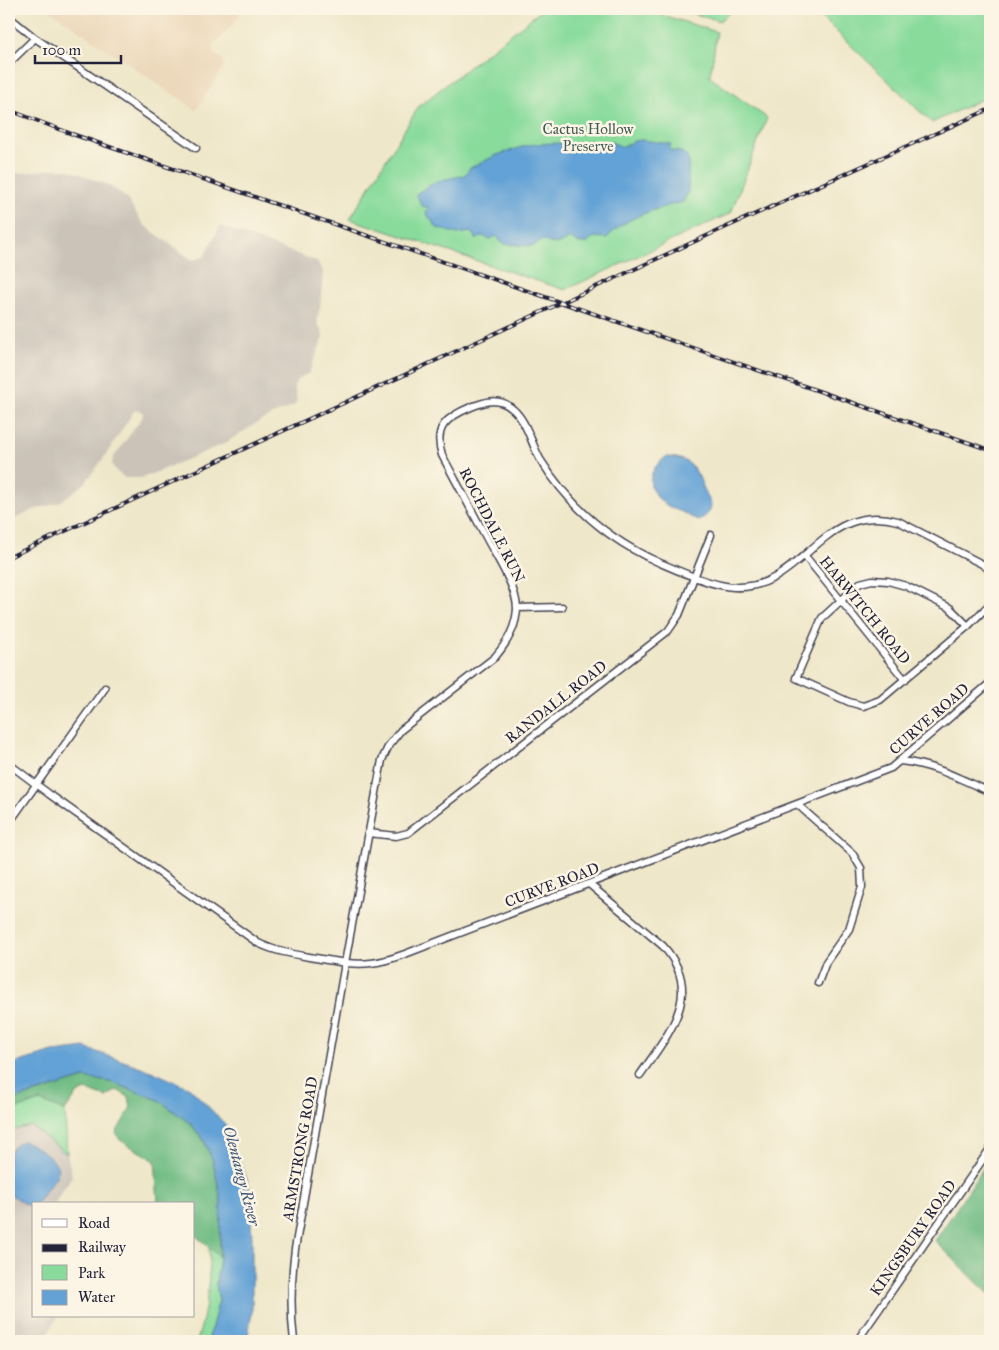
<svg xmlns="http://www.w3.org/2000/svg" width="999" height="1350" viewBox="0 0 999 1350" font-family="'IM FELL Great Primer',serif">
<rect width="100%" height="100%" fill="#fcf5e5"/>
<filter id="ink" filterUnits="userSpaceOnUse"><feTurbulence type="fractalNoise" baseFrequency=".02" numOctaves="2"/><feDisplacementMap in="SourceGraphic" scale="10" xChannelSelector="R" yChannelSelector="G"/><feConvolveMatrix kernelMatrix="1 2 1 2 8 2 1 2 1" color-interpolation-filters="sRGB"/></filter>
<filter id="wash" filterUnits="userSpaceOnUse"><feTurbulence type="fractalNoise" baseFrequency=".0096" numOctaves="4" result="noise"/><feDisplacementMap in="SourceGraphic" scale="20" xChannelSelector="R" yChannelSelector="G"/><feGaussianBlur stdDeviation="1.12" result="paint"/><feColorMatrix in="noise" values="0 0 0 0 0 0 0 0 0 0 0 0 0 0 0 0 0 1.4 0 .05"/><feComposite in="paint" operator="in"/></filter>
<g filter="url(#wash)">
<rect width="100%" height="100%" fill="#efe7c9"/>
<!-- built -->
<path fill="#ecd8ba" d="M48,9H242L233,25L213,44L212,50L214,54L223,59L224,66L196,110Z"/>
<!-- industrial -->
<path fill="#cbc3b8" d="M53,169H67L108,185L116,190L126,198L144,225L192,260L204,257L220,226L316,261L323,271L320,308L317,318L318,325L322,330L323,338L309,373L298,379L294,385L297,400L295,405L260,421L224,444L142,478H125L117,472L112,465L113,458L142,418L143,412L138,410L134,411L103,459L85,483L60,502L33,510L9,522V173H22Z
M31,1126L67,1154L72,1176L54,1204H34V1316H58L44,1341H9V1131Z"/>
<!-- green -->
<path fill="#89db9b" stroke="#567e6b" d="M543,9H663L662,15L717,32L710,77L767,118L731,213L565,290L350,219L419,106Z
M677,9H733L720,21Z
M813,9H990V95L932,123Z
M40,1101L65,1111L67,1154L31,1126L9,1131V1111Z
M209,1247L220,1257L216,1284L219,1301L208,1341H197C207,1310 210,1280 209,1247Z"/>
<!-- forest -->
<path fill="#6ebb83" stroke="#486e5f" d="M84,1078L111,1082L159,1100L191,1124L203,1139L213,1161L221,1198L220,1257L194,1234V1204L158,1203L155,1161L120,1140L116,1133L131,1107L129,1097L117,1090L106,1097L86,1090L77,1094L65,1111L40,1101L9,1111V1101Z
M990,1158V1295L935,1241Z"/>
<!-- water -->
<path fill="#64a2d6" stroke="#436288" d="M642,140L671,144L669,148L671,151C693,151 688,163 688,179C688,190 689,192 683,202C657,208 625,217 607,238L593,237L588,243H577L570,238C561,245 552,245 543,240L533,246L505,244L501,242L497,236L490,239L482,236L476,240L475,235L471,232L458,234L437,228L426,213L429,208L422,206L416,194L437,181L465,175L470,168L497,155L522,147L535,144L561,143L570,145L590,141L594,144C603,140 614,142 622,147L634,141Z
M666,457C699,457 698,480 711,504C711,512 707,515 700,520C693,519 689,516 682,512C677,510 670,508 665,504C645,490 646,471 666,457Z
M85,1048L144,1068L190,1088L225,1124L249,1185L252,1240V1312L247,1341H208L219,1301L216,1284L220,1257L221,1198L213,1161L203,1139L191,1124L159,1100L111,1082L84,1078L9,1101V1065L53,1052Z
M23,1141C31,1143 52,1156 56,1164C58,1167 58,1171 57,1175L37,1203L30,1206L24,1204L9,1193C9,1175 2,1147 23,1141Z"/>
</g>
<g filter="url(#ink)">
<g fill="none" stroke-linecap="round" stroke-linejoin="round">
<defs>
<path id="minor" d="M9,17L35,38L196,148
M9,63L35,38
M805,556L905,680
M517,608L562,607
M968,626L950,608L906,586L888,581L872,580L860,583L822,618L796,678L849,702L863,706L880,700L968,626L990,604
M900,761C932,764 961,779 990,792
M9,764L49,794L258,943C278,953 300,955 321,959C338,962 354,965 371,963C383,962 394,958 405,954L891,768L990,683
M798,805L852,853L861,868L862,887L849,929L826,962L818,983
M9,823L105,688
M368,833L396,836L408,833L668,631L679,615L711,535
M589,884L663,946C705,993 669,1033 640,1075
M345,963L382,760L389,745L401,730L495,657C507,643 516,628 517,609C517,588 497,558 487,539C472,511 457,483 442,455C433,427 447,417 471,407C484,402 498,397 510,407C526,418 531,443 540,459C569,506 609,540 658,562C679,571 712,586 734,587C804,591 820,500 898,521L982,564L990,570
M294,1341C290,1310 291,1280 295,1249L345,963
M857,1341L990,1149"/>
</defs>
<!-- minor casing -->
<use href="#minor" stroke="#414050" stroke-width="9"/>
<!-- minor -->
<use href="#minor" stroke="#fff" stroke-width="6"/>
<defs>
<path id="rail" d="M9,110L72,134L990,450
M9,557L713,233L990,109"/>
</defs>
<!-- rail casing -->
<use href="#rail" stroke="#22223b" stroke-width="4"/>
<!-- rail -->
<use href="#rail" stroke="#fcf5e5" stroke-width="2" stroke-dasharray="5.5" stroke-linecap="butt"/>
</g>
</g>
<g text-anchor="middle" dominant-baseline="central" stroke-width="5" stroke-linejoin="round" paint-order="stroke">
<!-- park labels -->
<g font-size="15" fill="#415a58" stroke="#fcf5e5">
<text x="588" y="129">Cactus Hollow<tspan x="588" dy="17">Preserve</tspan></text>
</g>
<!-- street labels -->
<g font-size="15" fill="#22223b" stroke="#fcf5e5">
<text transform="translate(492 525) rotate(63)">ROCHDALE RUN</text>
<text transform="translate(865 610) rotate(51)">HARWITCH ROAD</text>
<text transform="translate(556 702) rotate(-38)">RANDALL ROAD</text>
<text transform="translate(929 719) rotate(-41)">CURVE ROAD</text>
<text transform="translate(552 885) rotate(-21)">CURVE ROAD</text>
<text transform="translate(300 1149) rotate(-80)">ARMSTRONG ROAD</text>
<text transform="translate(913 1238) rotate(-55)">KINGSBURY ROAD</text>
</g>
<!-- water labels -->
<g font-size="16" font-style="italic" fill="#3c5579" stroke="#fcf5e5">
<text transform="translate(242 1176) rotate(75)">Olentangy River</text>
</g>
</g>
<!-- margin -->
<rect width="999" height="1350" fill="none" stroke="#fcf5e5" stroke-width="30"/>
<!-- legend -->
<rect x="32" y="1202" width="162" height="115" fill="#fcf5e5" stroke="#a5a1a1"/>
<rect x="42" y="1219" width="25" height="8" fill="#ffffff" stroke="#a5a1a1"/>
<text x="78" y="1228" font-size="15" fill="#22223b">Road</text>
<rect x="42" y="1244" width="25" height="8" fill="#22223b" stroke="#a5a1a1"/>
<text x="78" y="1252" font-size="15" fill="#22223b">Railway</text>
<rect x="42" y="1265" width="25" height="15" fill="#89db9b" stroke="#a5a1a1"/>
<text x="78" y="1278" font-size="15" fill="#22223b">Park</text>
<rect x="42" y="1290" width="25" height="15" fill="#64a2d6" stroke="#a5a1a1"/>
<text x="78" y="1302" font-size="15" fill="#22223b">Water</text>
<!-- scale -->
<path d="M35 55v8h86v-8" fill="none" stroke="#22223b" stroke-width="2.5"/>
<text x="42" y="55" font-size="15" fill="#22223b" stroke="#fcf5e5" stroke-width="4" paint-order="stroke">100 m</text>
</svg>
